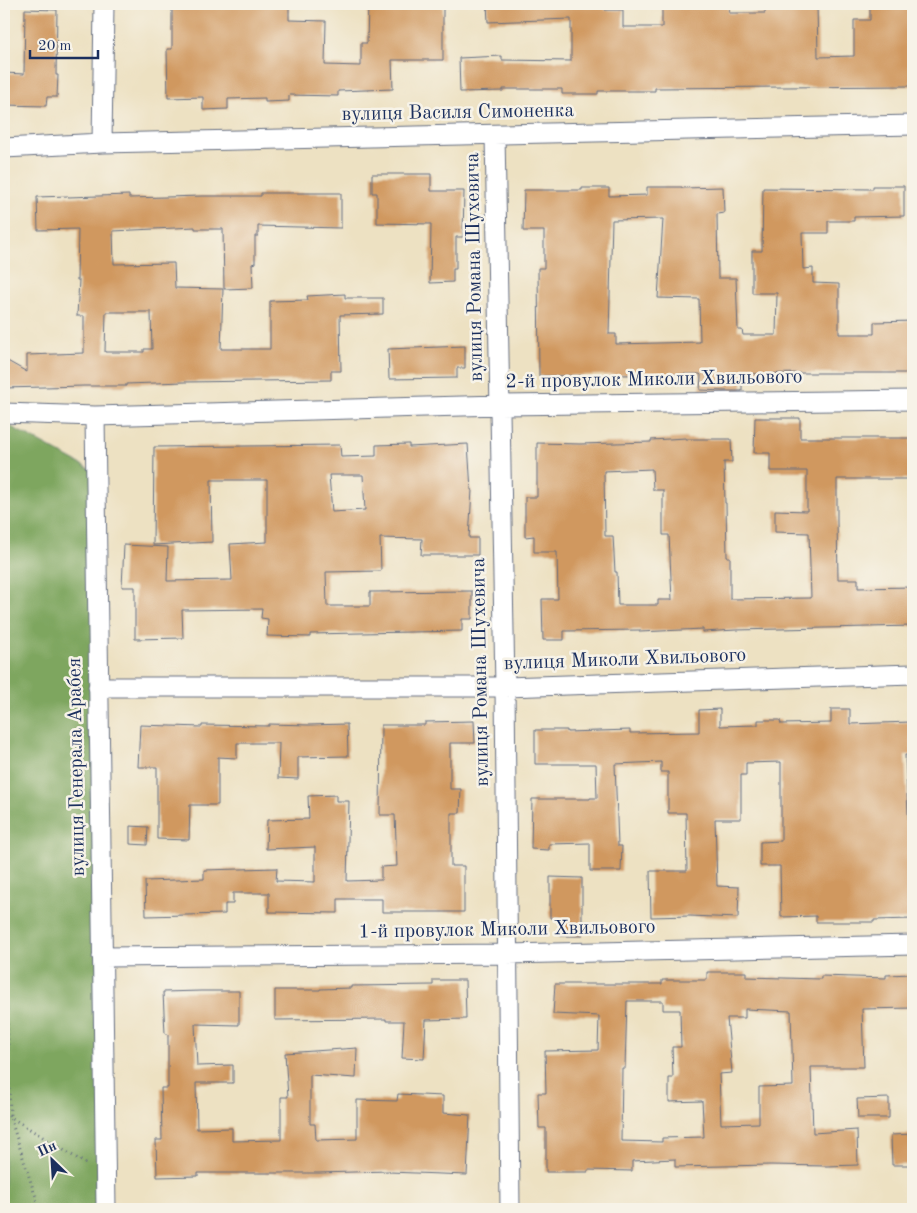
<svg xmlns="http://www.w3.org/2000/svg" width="917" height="1213" viewBox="0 0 917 1213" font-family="'Old Standard TT',serif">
<rect width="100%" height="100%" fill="#f7f3e8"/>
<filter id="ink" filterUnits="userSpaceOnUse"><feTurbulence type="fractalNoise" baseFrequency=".02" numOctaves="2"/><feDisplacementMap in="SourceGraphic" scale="10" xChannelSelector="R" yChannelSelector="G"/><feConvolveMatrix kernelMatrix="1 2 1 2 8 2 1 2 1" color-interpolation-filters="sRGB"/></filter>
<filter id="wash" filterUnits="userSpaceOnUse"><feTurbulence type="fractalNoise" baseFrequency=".0096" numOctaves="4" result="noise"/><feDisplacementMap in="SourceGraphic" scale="20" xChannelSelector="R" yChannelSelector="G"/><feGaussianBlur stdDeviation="1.12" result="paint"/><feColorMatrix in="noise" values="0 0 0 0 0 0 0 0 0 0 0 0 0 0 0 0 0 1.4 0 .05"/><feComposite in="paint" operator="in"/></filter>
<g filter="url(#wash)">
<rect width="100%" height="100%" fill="#ede1c2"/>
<!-- forest -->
<path fill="#7ea65e" stroke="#4c6a5e" d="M4,423L95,472L106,1209H4Z"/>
<g id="blocks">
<!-- building -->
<path fill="#d0985e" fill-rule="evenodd" d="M172,4H289V20L326,21L325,65L361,66V43H367L368,4H443V60H392L393,89L338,91V96L289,95V101L265,102V98L228,99V109L203,110V97L168,98L167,49H172Z
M487,4H605V10H623V27H662V4H728L729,13H765V4H794V5L817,4L818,57L854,56V20H870V7H913V64H911V86L655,88V91H598V94H562V89H503V91L460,92L459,58L502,56V60L571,61V19L488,22Z
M25,9L57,10L56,75H58L57,97H47L46,106L4,105V73L24,74Z
M372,174H431V191H464L463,237H456V269H453V282L430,283L431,224L377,223V193H372Z
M873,186H904V216L854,217V221H828V233H802L803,269L813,268V283L839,284V334H874V322L913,321V373H805L742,374V391H725L700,390L701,375L700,374L539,376L538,268H544V231H523L524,190H582V188H609V196L647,195V187H682V188L723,187L724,213L717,214L718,278H736L738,330H742L743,335H776L777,293H752V251H762L763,188L873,189ZM663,219L658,298L699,299L700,342L616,344V334H609L612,220Z
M261,193H341V228L258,226V236H255V263L252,264L253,288L224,289L223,229H195V227L113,231L114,264L174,263L175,288L223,289L221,349H270V301L308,300L307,296L345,294V298H383V314L340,315L341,371H331V380L184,382L126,384V386H84L4,388V359L27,372V355L84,353V316H77L79,280H77L78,229L38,230L37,197L68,196V197L129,195V198L202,196H261ZM106,312H151L152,349H144V352H105Z
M465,346V368H457V378L389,379L388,349Z
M755,418H800V438H911L910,479H837V521L838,579H858V588L913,587V626L736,630L703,632V629L640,632V630L564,631V640H543L542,599H558L557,552H534V536L525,537V497H537V443L580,444L651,442V440L686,438V439H731L732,462H724L725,503H726L727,557H730V599L811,598L809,533L775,532V510L807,511V471H770V453H754ZM652,469L653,490H663V535H669L672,600H658V605H618L617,572H615L613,536H605L604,471Z
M409,444V447L468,444L471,490H472L469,538H478V555H421L422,539L380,538L381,571L326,572L327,606H370V592L472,591V619H462V631L310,634V637L267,636L268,619L261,618L262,609L182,610L183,638L135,639V587H122L124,545L168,547L167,581L232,580L230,544L267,542V480H211L212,542L153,545L154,447L340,445L341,457L376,456V445ZM329,475H363L365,510L332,512Z
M720,709V726L758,725V720H780L781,724L831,723V709H850V724L911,722L912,755H905L909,832H913V919L874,920V922H816V916L781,917L780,866H760V842L781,841V762L746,763V775H741V819H715L717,886L739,887L738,918L690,916L651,917L650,871H687L686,813H668V772H661V762L615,764L618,846H622L621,871H590V843L549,844V850L531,849L532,799H590V798H597L596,764H535V730H567V732L630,730V733L699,732V710Z
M474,721L475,743H450V789H461L460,813H451V866H464V912H382V899H338V913L269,912V893H233V904H225V914L146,916L145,881L204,879V870L277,868L276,881L315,882V847L266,849L267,820L309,819L308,796L336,795V801H349L347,881L381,880V867L397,866L395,815H380L381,725H425V722Z
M269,724L309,725L347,724L348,756L298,757V779L278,778L279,743H237V758L218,757V805H190L189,840L157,839V767H138L140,725L202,727V725L269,726Z
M130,826L148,827L147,845L130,844Z
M550,877L582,878V936H560V918H550Z
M707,972H746V977L821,979V976L886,978V975L913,974V1008L862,1009L864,1067H811L813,1133L857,1130L858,1165L827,1166L770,1165L675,1167V1159L632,1161V1171L588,1170V1172H546V1128H539L538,1093H546L545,1051L598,1050L599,1016L553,1014L555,984H662V980H707ZM627,1001H663V1010H680L681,1047H672L673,1078H669V1102L702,1101L704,1137L662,1138V1142L621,1141L622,1068H625ZM745,1009L791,1011L793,1086L759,1087V1123L721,1124L719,1074L732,1073L727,1018H745Z
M433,980H465L466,1019L426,1020L424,1059L402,1058L404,1021H386V1019L275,1020V990H320V989L351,988V986L433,985Z
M201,991H239V1025L195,1024L197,1066L233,1065V1083H196L197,1129L232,1128V1141L281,1140V1097H288L285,1053L357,1048L356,1078L310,1075V1124H315L316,1140L357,1139V1100L397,1101L398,1094L443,1096V1113L470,1115L467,1175L389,1172V1171L319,1173H198V1176L157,1177L156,1140H162L161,1088H168V1034H165L163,992Z
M889,1098V1118H858L857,1099Z
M913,1134V1165H892L891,1135Z"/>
</g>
</g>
<g filter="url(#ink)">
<use href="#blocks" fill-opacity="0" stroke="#646d81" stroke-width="1"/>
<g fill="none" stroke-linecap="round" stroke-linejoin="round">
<defs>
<path id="minor" d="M495,135L505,687L510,1209
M102,143L104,4
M4,148L102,143L913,125
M4,413L95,416L500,405L913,400
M95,416L106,1209
M98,687H505L913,674
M102,957L507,954L913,945"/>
</defs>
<!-- minor casing -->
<use href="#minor" stroke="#646d81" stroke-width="21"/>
<!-- path -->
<path stroke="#646d81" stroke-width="3" stroke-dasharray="1 4" stroke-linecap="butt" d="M4,979L7,1011L10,1117L34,1192L41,1209
M4,1113L86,1164"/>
<!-- minor -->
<use href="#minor" stroke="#fff" stroke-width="19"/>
</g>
</g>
<g text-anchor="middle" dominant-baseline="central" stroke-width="5" stroke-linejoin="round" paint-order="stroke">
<!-- street labels -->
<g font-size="20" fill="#1b2f5e" stroke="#f7f3e8">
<text transform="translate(458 113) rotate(-1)">вулиця Василя Симоненка</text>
<text transform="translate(475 267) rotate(-91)">вулиця Романа Шухевича</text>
<text transform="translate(654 380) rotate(-1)">2-й провулок Миколи Хвильового</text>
<text transform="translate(625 660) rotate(-2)">вулиця Миколи Хвильового</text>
<text transform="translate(481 672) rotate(-91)">вулиця Романа Шухевича</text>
<text transform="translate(77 767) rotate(-91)">вулиця Генерала Арабея</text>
<text transform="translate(507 930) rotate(-1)">1-й провулок Миколи Хвильового</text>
</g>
</g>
<!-- margin -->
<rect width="917" height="1213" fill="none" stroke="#f7f3e8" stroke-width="20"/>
<!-- north arrow -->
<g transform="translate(52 1160) rotate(335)" stroke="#f7f3e8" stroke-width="4" paint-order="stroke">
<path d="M0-4L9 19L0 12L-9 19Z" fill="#1b2f5e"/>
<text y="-8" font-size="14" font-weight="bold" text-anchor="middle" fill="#1b2f5e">Пн</text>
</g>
<!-- scale -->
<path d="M30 50v8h68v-8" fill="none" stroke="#1b2f5e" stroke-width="2.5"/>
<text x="38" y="50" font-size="15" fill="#1b2f5e" stroke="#f7f3e8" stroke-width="4" paint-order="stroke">20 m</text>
</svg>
